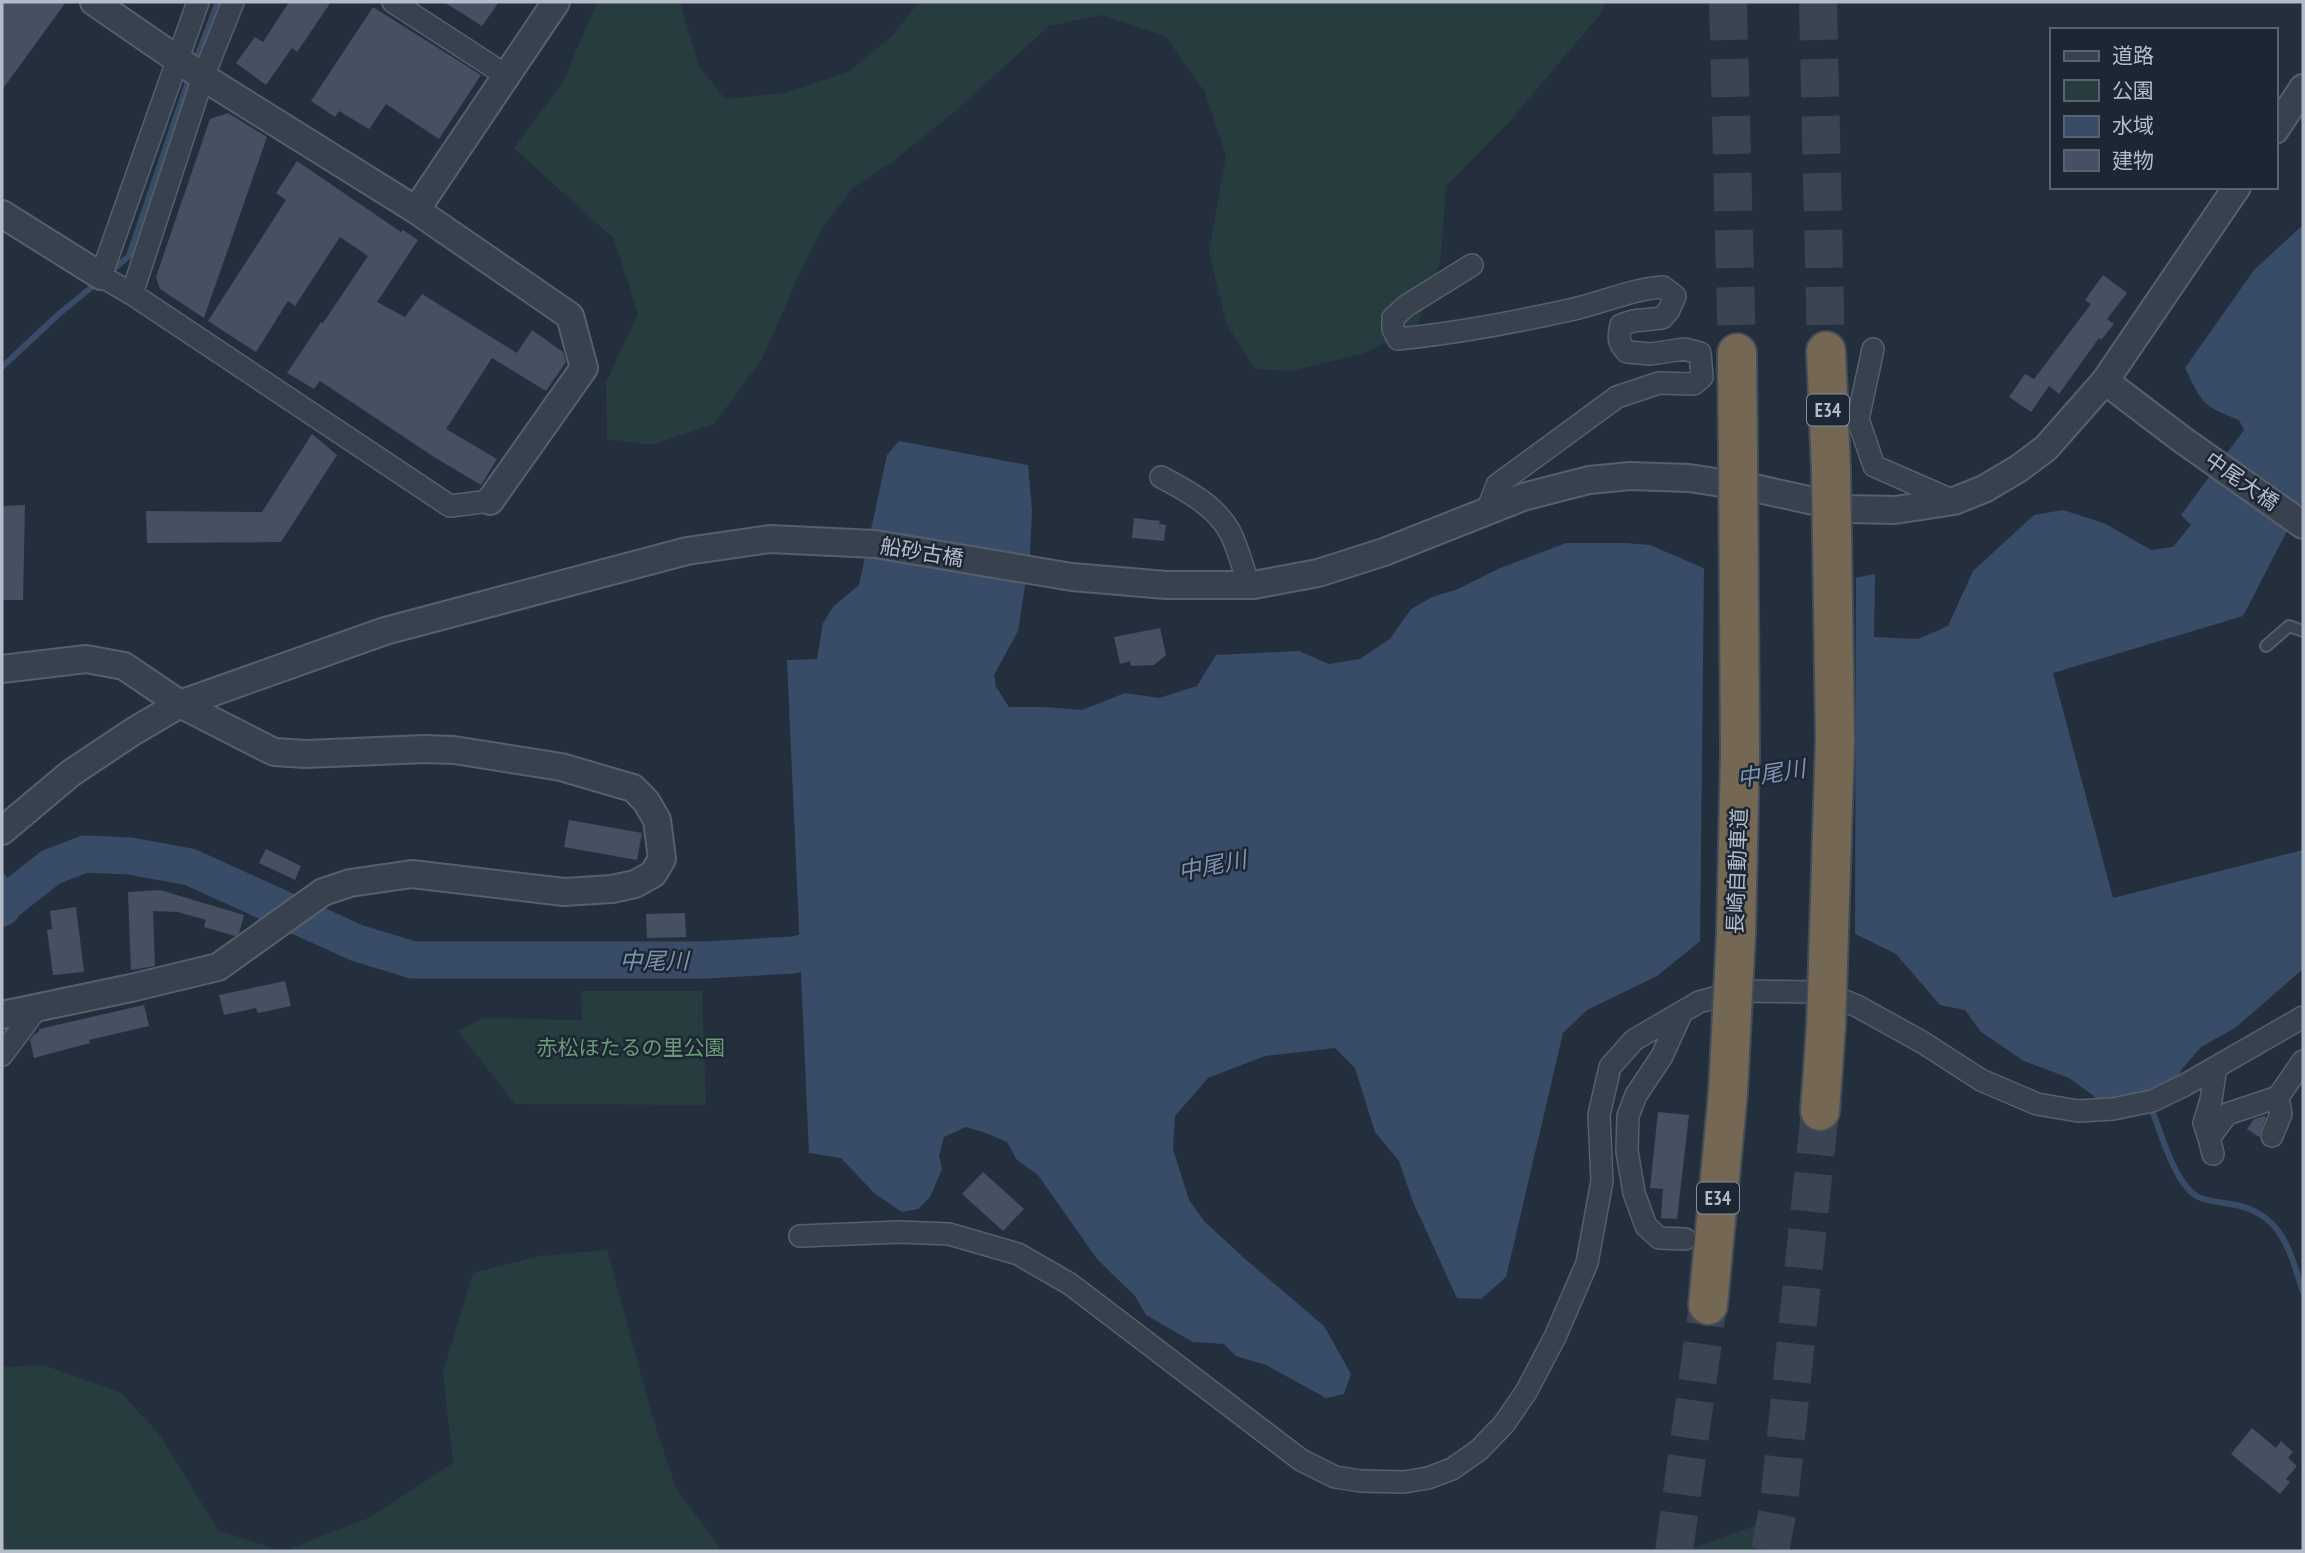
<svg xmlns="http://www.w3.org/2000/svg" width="2305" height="1553" viewBox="0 0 2305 1553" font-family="'PT Sans Narrow','Noto Sans JP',sans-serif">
<rect width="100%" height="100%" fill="#242f3e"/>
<!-- green -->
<path fill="#263c3f" d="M597,2H680L699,66L725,99L785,93L848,72L892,36L919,2H1606L1599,16L1508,123L1446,186L1441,258L1416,329L1362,354L1291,371L1255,369L1226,323L1209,252L1226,155L1205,92L1165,36L1102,15L1049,26L953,113L892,162L852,189L823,227L798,277L762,359L714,424L651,445L607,439L606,383L638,313L614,239L514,148L563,82Z
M581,991H702L706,1105L515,1104L458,1031L484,1018L582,1020Z
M607,1250L654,1422L676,1488L722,1551H284L371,1517L453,1463L443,1372L473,1273L541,1256Z
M43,1365L120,1392L159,1434L219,1531L283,1551H2V1367Z
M1771,1520L1787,1551H1684Z"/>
<!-- water -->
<path fill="#394c67" d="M2303,225V500L2243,616L2053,673L2113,898L2303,850V969L2235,1028L2201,1047L2183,1068L2158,1108L2136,1116L2115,1114L2102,1106L2094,1096L2069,1078L2024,1061L1981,1032L1965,1010L1940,1005L1896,954L1839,926L1753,918L1699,942L1657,976L1587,1010L1563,1033L1506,1277L1481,1299L1457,1298L1413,1202L1399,1161L1375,1132L1355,1068L1335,1048L1265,1056L1208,1078L1175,1116L1173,1149L1189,1200L1205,1222L1244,1258L1324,1326L1351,1374L1344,1394L1326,1398L1266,1365L1236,1356L1224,1344L1193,1342L1146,1315L1135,1296L1097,1259L1038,1175L1017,1160L1007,1142L986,1133L966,1127L944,1137L939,1156L942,1169L930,1197L918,1209L902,1212L874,1193L841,1158L809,1153L787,660L817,659L823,623L833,607L859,585L887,455L899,441L1028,465L1032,511L1030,553L1018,631L994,675L996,687L1009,707H1044L1082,710L1125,693L1159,698L1197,686L1216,655L1299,651L1329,664L1360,659L1390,639L1411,609L1432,597L1458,589L1498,569L1566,543H1624L1650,545L1722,576L1777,584L1850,579L1875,574L1874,637L1918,639L1948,626L1973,571L2034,515L2063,510L2106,524L2151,550L2173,547L2191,525L2181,515L2244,430L2239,420C2201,405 2203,404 2185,368L2254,270Z"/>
<!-- pier -->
<path fill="#242f3e" d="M1704,564L1723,573L1777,580L1856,574L1855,937L1838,929L1754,921L1700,945Z"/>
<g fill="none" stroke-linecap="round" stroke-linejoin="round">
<!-- stream -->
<path stroke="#394c67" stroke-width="6" d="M195,62L218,2
M109,273L129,256L190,76
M2,367L60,313L98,282
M2,876L17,894
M2152,1110C2161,1133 2174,1181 2195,1195C2202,1201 2226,1203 2236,1205C2283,1215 2290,1252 2303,1292"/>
<!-- river -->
<path stroke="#394c67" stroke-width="37" d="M2,908L5,903L51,867L85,854L130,856L190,867L357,943L413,960H706L793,955L848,943"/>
</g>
<!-- building -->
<path fill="#455162" d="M2,2H66L2,90Z
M289,2H331L297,52L292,48L266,85L236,63L255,37L263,42Z
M444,2H499L482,26Z
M373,7L481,75L439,139L386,104L369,129L339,111L335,117L311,101Z
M228,113L267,137L204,318L160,289L156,277L210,119Z
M297,161L401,232L403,230L418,240L377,302L405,317L422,294L517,353L532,330L563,352L566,362L546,391L492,358L446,429L497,459L481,485L434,457L320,381L314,389L287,373L321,322L323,323L368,256L340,237L295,306L288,301L256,352L208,321L286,200L276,193Z
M2103,275L2127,293L2107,319L2114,324L2101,340L2099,338L2059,394L2049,386L2031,412L2009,397L2025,374L2034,379L2091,304L2085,300Z
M312,434L337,455L281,542L147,543L146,511L262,512Z
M25,505L23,600H2V506Z
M1134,518L1160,521L1159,524L1166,525L1164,541L1132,538Z
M1160,628L1166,655L1154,665L1131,666L1130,661L1120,664L1114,637Z
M569,820L642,833L637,860L564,847Z
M266,849L301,866L295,880L259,863Z
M160,890L244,915L239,933L235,936L204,927L206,920L178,912L153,911L155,966L131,970L128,892Z
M76,907L84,972L53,975L47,930L52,929L50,911Z
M685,913L686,937L647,938L646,914Z
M285,981L291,1006L258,1013L256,1008L224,1015L219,995Z
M144,1005L149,1026L89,1040L90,1043L34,1058L30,1040L34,1034L39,1032V1029Z
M1658,1112L1689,1115L1677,1219L1661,1218L1663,1189L1650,1188Z
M2264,1116L2266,1117L2259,1137L2247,1129L2254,1119Z
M983,1172L1024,1209L1003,1231L962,1194Z
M2252,1428L2276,1448L2281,1441L2293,1452L2288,1458L2297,1466L2286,1479L2290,1482L2280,1494L2231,1454Z"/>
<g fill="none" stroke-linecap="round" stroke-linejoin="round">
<!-- motorway-tunnel -->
<path stroke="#3a4453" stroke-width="38" stroke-dasharray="38 19" stroke-linecap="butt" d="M1728,2L1737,353
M1818,2L1826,351
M1674,1551L1708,1305
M1770,1551L1779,1503L1820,1111"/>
<defs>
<path id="service" d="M2266,646L2289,626L2303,631"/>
<path id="minor" d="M198,2L101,276L132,294L450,506L490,501
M393,2L507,76
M1472,265L1406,306L1393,318V329L1398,339C1457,333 1516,322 1574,309C1604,302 1632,289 1663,287L1675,296L1669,310L1662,318L1633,321L1621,325C1618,337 1618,343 1627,352L1651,354L1684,349L1700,353L1702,377L1694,384L1659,383L1617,397L1497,485L1487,511
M132,294L203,77L233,2
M1873,349L1858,419L1874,466L1954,501
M1161,477C1186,490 1216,506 1230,532C1238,548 1243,568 1249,585
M1682,1012L1662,1056L1636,1095L1628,1116L1627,1151L1634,1193L1646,1226L1659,1238L1685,1239
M2,1055L37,1008
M2272,1136L2281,1114L2278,1097
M2209,1138L2204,1123L2211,1100L2216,1067
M2213,1154L2209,1138L2227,1114L2278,1097L2303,1061
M800,1236L900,1232L949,1234L1018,1254L1070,1284L1301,1460L1335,1477L1361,1481L1404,1482L1428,1478L1452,1469L1479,1450L1504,1424L1526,1392L1555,1337L1587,1263L1602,1181L1599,1115L1610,1067L1634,1040L1699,1002L1739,991L1823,992L1857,1006L1922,1042L1981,1080L2037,1104L2078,1111L2113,1109L2152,1101L2183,1086L2303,1017"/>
<path id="tertiary" d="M94,2L203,77L416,210L570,316L584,368L490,501
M2275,130L2303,88
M416,210L556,2
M2,214L101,276
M2105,381L2180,438L2303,525
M2,669L86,659L124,666L180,704L274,752L306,754L425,749L454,750L561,767L633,788L646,801L657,820L662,859L653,874L635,884L612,889L564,892L412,874L350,883L323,892L218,967L131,988L2,1015
M2,831L71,773L134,731L180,704L385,631L687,551L770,539L875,544L1072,577L1166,585H1254L1318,573L1384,552L1523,497L1589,480L1630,476L1689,478L1754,488L1850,509L1895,510L1954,501L1984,489L2018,469L2046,448L2105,381L2237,187"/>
<path id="motorway" d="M1826,351L1831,470
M1737,353L1738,457
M1820,1111L1826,1026
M1708,1305L1728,1092"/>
</defs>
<!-- service casing -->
<use href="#service" stroke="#565f6c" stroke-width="14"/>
<!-- minor casing -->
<use href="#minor" stroke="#565f6c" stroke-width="24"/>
<!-- tertiary casing -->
<use href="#tertiary" stroke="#565f6c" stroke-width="30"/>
<!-- motorway casing -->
<use href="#motorway" stroke="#434c59" stroke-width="42"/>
<!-- service -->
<use href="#service" stroke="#38414e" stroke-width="10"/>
<!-- minor -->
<use href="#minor" stroke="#38414e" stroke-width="21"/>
<!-- tertiary -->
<use href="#tertiary" stroke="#38414e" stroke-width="26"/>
<!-- motorway -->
<use href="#motorway" stroke="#746855" stroke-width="38"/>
<defs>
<path id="motorway-bridge" d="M1826,1026L1835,739L1831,470
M1728,1092L1736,934L1740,753L1738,457"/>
</defs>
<!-- motorway-bridge casing -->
<use href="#motorway-bridge" stroke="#434c59" stroke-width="42" stroke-linecap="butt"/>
<!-- motorway-bridge -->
<use href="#motorway-bridge" stroke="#746855" stroke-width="38"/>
</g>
<g text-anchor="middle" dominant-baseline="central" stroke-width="5" stroke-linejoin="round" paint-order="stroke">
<!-- shield labels -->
<g fill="#1d2633" stroke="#878f9c" stroke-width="2">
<rect x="1807" y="394.5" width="42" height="31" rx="5"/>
<rect x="1697" y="1182.5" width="42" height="31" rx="5"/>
</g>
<g font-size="19" font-weight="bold" fill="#b4bcc9">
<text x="1828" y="410">E34</text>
<text x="1718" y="1198">E34</text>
</g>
<!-- street labels -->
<g font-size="21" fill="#b4bcc9" stroke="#1d2633">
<text transform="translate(2242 481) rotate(35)">中尾大橋</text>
<text transform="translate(922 552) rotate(9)">船砂古橋</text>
<text transform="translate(1737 871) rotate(-88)">長崎自動車道</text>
</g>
<!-- park labels -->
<g font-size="21" fill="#6b9a76" stroke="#1d2633">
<text x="631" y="1047">赤松ほたるの里公園</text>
</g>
<!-- water labels -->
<g font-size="23" font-style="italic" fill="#7c92b1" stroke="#1d2633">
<text transform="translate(1771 773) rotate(-9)">中尾川</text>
<text transform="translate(1212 865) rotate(-11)">中尾川</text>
<text x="654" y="960">中尾川</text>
</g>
</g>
<!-- border -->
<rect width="2305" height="1553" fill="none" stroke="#b4bcc9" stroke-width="7"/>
<!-- legend -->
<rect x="2050" y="28" width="228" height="161" fill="#1d2633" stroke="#59626f" stroke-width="2"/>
<rect x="2064" y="51" width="35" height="10" fill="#38414e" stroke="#59626f" stroke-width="2"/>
<text x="2112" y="63" font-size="21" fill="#b4bcc9">道路</text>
<rect x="2064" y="80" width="35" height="21" fill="#263c3f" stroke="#59626f" stroke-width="2"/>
<text x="2112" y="98" font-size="21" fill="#b4bcc9">公園</text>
<rect x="2064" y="116" width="35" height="21" fill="#394c67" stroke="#59626f" stroke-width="2"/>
<text x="2112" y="133" font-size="21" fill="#b4bcc9">水域</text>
<rect x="2064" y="150" width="35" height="21" fill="#455162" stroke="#59626f" stroke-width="2"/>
<text x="2112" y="168" font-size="21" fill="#b4bcc9">建物</text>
</svg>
